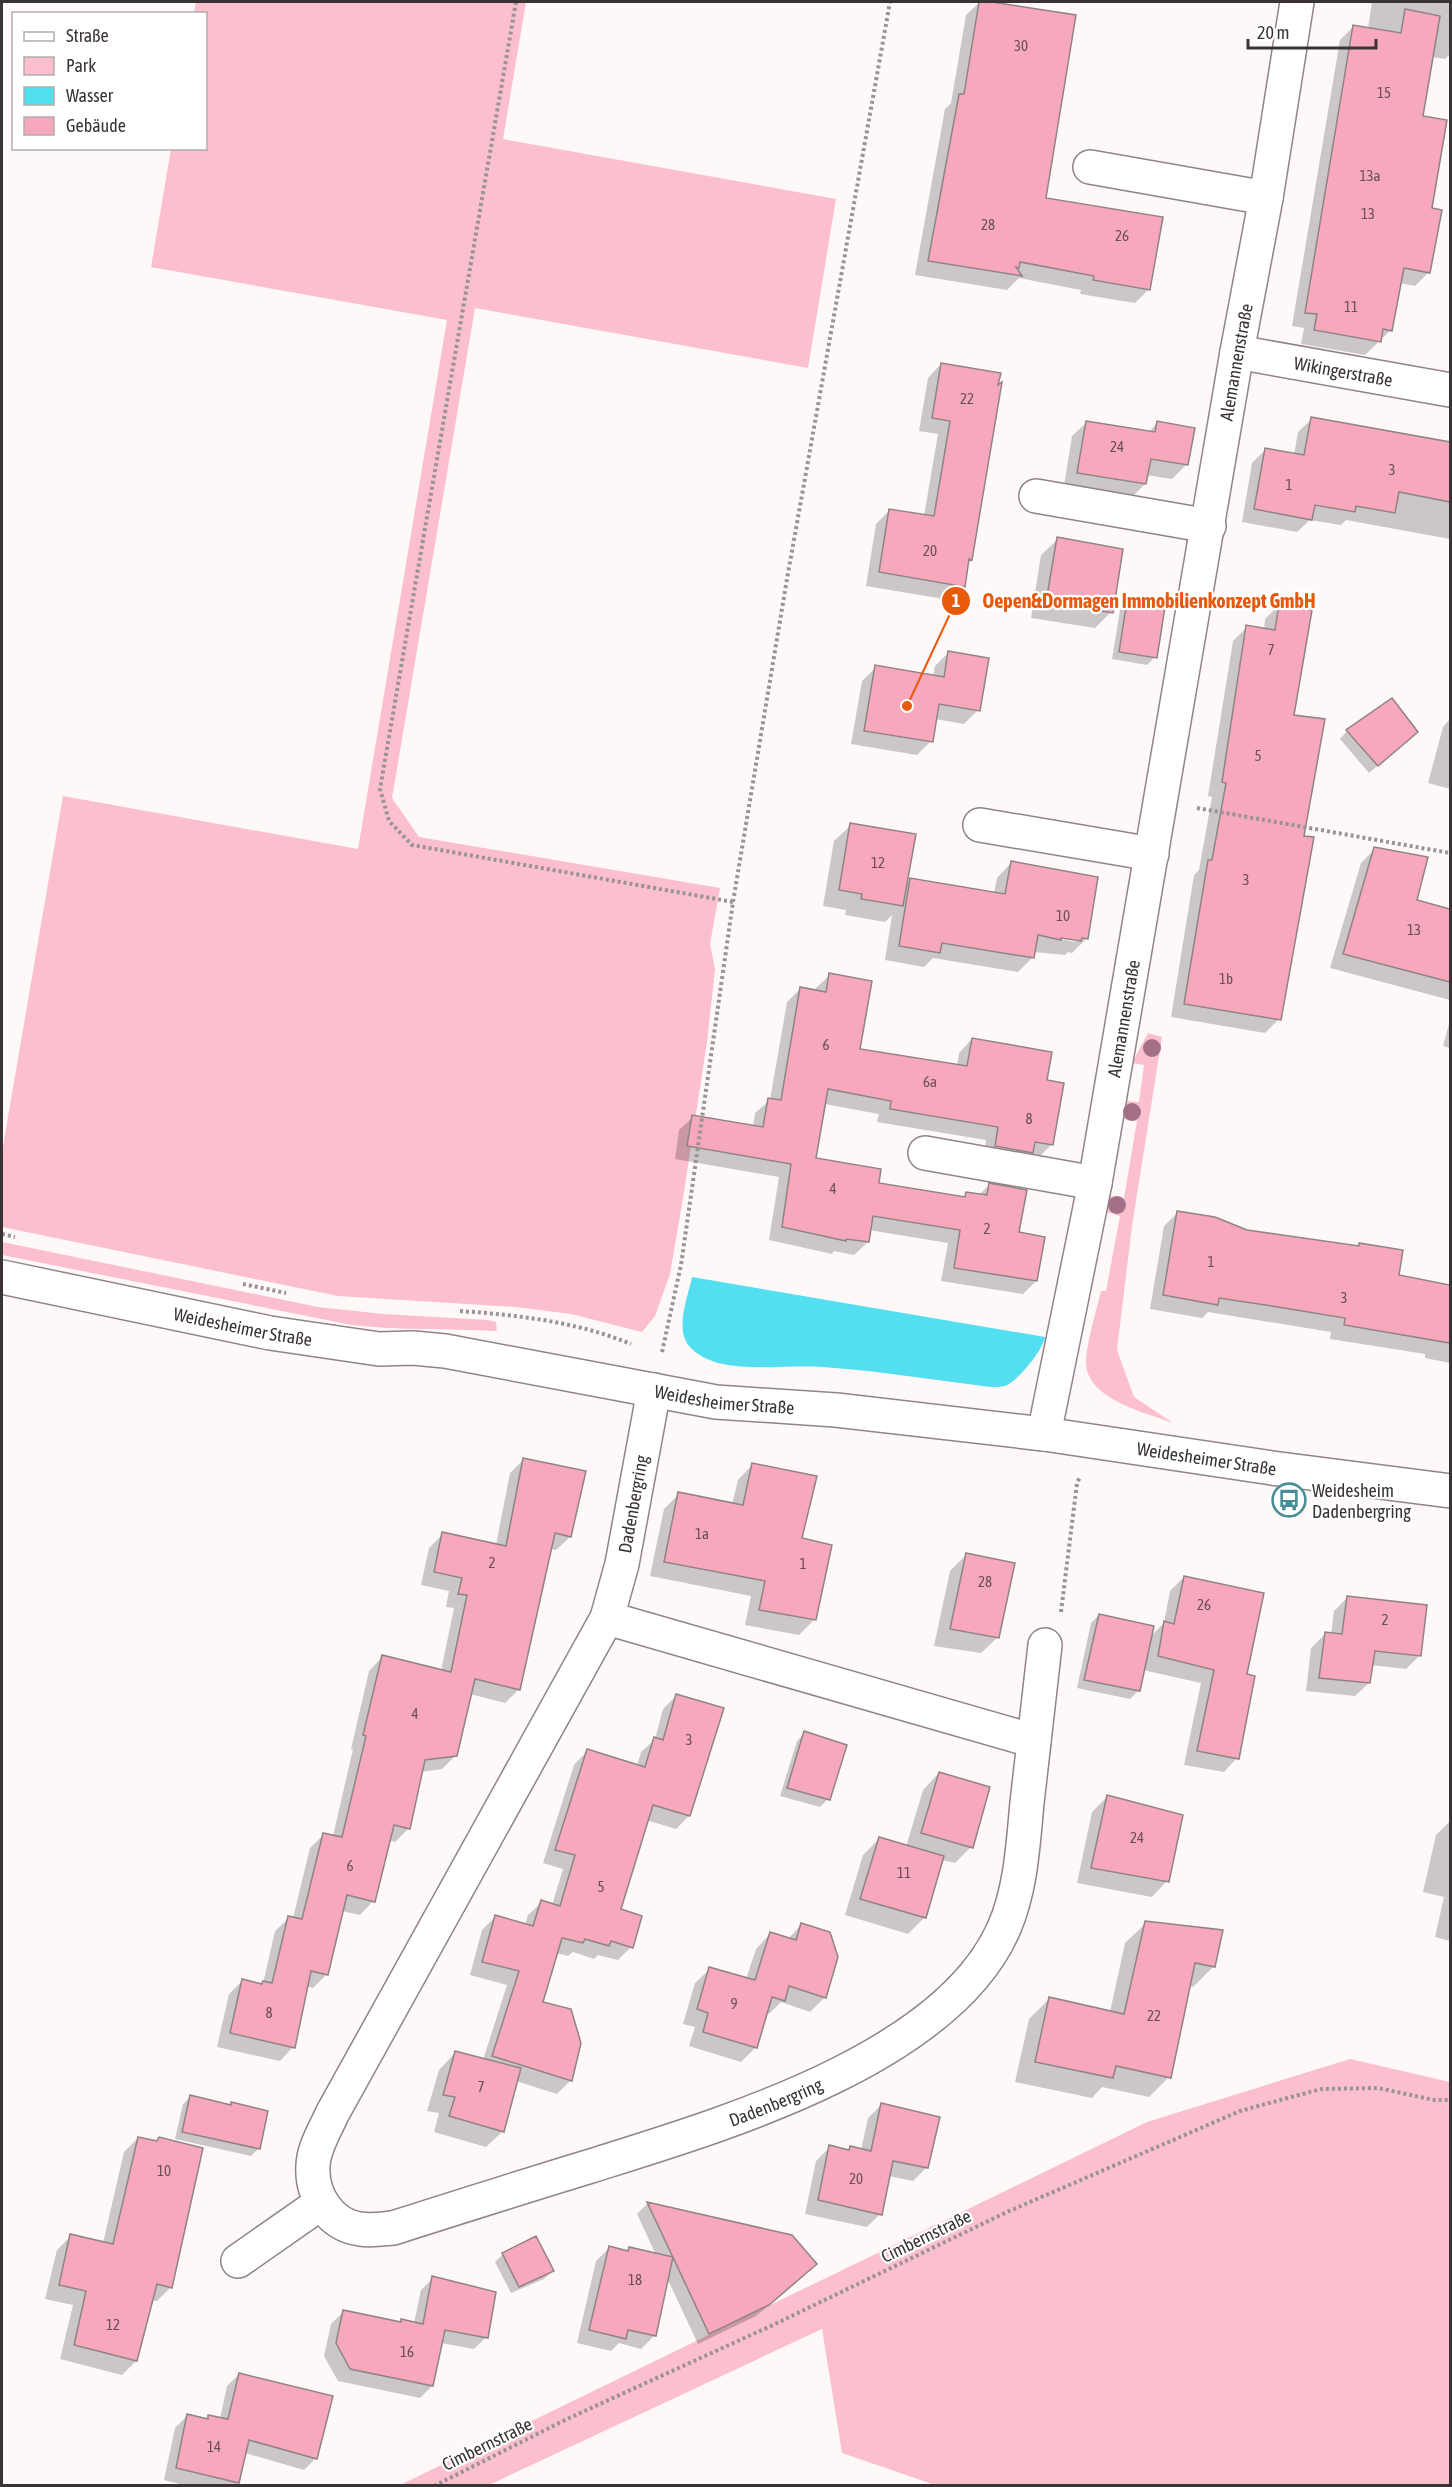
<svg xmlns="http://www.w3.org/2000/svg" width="1452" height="2487" viewBox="0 0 1452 2487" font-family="'Asap Condensed',sans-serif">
<rect width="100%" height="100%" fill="#fef8f9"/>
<!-- green -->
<path fill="#fcbfce" d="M196,2H526L503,139L836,199L808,368L475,308L392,798L419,837L720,888L710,944L715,969L707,1042L683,1198L670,1274L655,1316L642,1332L571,1314L516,1307L338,1296L2,1227V1152L63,796L358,849L447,320L151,267L171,149L206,148V14L194,13Z
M1148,1033L1162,1037L1132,1226L1117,1350L1134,1397L1173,1423C1145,1412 1083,1399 1086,1359C1088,1336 1096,1313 1101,1291H1106L1120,1216L1106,1212L1109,1196L1124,1198L1137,1121L1123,1119L1125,1101L1139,1102L1144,1065L1132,1063Z
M2,1242L318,1307L383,1314L488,1320L496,1322L497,1331C449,1328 400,1331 352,1325L2,1255Z
M1350,2059L1450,2082V2485L938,2486L842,2453L822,2329L489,2485H400L1147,2122Z"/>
<!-- water -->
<path fill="#53dfef" d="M692,1277L1045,1337C1043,1350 1018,1381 1005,1386C1001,1387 995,1387 990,1387C935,1380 879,1371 823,1367C788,1365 752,1371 718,1363C708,1360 697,1355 690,1347C674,1330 688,1297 692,1277Z"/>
<!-- shadow -->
<path fill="#0003" fill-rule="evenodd" d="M980,2L1074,17L1044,199L1149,289L1135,303L1080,294L1081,290L1019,278L1007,290L915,275L945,109L951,103L966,15Z
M1372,2H1450V54L1445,59L1432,57L1421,117L1431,209L1429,272L1415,286L1400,283L1391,330L1365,355L1301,344L1304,328L1292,326L1340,40L1354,26L1368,29Z
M941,364L999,374L971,559L967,563L963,586L950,600L866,586L876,524L890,510L924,516L938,434L919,431L928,378Z
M1312,419L1450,443V539L1346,520L1341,525L1310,520L1297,532L1242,522L1252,463L1265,450L1294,455L1298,432Z
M1087,422L1148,433L1157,423L1186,465L1172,479L1146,475L1145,484L1131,498L1064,486L1072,436Z
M1058,539L1111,612L1095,628L1031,618L1041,555Z
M1128,602L1155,657L1147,665L1112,659L1120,610Z
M1279,605L1292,716L1302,837L1279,1019L1265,1033L1171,1017L1194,875L1199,870L1212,797L1208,796L1233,641L1247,627L1264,630L1265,619Z
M949,652L978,710L964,724L935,719L931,741L917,755L851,744L862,681L876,667L933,677L935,666Z
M1450,719V789L1428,783L1443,727Z
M1347,731L1408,740L1369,773L1340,739Z
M851,825L906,884L911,880L994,894L997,878L1011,863L1086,939L1072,953L1068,952L1065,955L1034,952L1033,957L1018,972L933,958L924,967L885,960L892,915L885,922L845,915L846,910L823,906L834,841ZM1054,935L1076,939V942L1053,938Z
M1375,849L1416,901L1450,911V1000L1330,968L1361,863Z
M830,975L859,1050L957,1066L959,1053L972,1039L1045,1081L1052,1144L1039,1157L983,1159L986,1140L877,1122L879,1114L824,1104L815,1159L877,1184L962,1198L967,1193L979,1195L989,1185L1018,1234L1036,1281L1023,1294L941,1281L948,1243L869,1230L868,1242L854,1255L834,1251L832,1254L769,1240L779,1177L675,1159L679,1130L693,1117L753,1127L755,1113L770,1100L787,1002L800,989L816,992V988Z
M1450,1020V1048L1443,1046Z
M1178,1212L1247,1232L1357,1248L1360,1245L1397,1276L1450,1286V1363L1425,1358V1354L1330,1339L1331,1332L1208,1312L1202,1318L1150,1309L1164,1226Z
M524,1459L570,1537L556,1550L550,1549L519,1689L505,1703L470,1694L456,1755L442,1769L421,1772L409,1828L395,1842L388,1840L373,1901L360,1915L342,1911L327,1974L313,1988L307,1986L293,2047L280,2061L217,2047L229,1994L243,1980L263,1984L275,1931L289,1918H293L310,1848L324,1834L333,1836L353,1749H351L369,1671L382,1657L441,1671L454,1608L446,1607L449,1591L421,1585L429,1548L443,1534L496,1545L510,1473Z
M753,1464L800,1539L815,1619L799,1635L745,1625L751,1596L650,1576L664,1509L679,1494L732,1505L738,1480Z
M966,1555L998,1637L981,1653L934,1646L950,1571Z
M1184,1577L1245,1675L1237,1758L1224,1772L1184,1765L1201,1683L1143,1670L1138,1691L1130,1699L1077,1688L1091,1623L1099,1615L1151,1636L1164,1623L1170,1591Z
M1348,1597L1420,1655L1406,1669L1371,1665L1369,1683L1355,1696L1306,1691L1311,1648L1325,1634H1331L1334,1611Z
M677,1695L689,1816L676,1829L646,1820L619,1910L631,1947L618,1960L598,1955L594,1959L573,1952L568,1956L556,1953L541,2003L580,2043L570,2081L557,2094L516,2081L503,2131L486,2147L434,2132L439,2113L427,2111L439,2070L455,2053L483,2060L507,1985L470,1975L482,1930L495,1917L525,1925L528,1915L542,1902L552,1905L563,1869L543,1863L574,1765L587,1751L637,1766L641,1752L655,1739L663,1709Z
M805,1733L828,1799L820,1807L780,1796L797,1741Z
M939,1773L971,1847L955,1863L942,1860L925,1917L908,1934L845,1915L863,1855L879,1839L906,1847L923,1790Z
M1107,1797L1167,1881L1152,1897L1077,1883L1092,1812Z
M1450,1821V1941L1435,1937L1444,1897L1423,1892L1436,1835Z
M1146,1923L1221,1932L1213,1967L1193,1987L1189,1986L1169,2077L1149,2097L1102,2087L1092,2098L1015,2082L1029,2019L1049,1999L1110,2012L1125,1943Z
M801,1925L825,1997L810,2012L781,2002L769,2014L766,2013L756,2047L741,2062L689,2046L695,2027L683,2024L695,1983L710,1969L746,1979L756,1949L770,1934L788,1939Z
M191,2096L229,2107L232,2104L259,2148L251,2156L175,2139L183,2104Z
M881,2105L926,2168L913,2181L889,2176L880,2214L867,2227L805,2214L816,2161L830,2147L848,2151L851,2148L861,2150L868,2118Z
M138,2138L171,2287L157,2301L151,2300L136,2361L122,2375L60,2359L73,2305L45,2299L57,2250L71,2236L103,2243L124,2152Z
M648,2203L804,2275L756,2316L698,2344L667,2278L655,2335L641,2349L619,2343L611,2351L577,2343L596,2261L609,2248L627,2252L630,2249L656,2255L637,2214Z
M503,2254L552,2271L544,2279L511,2293L495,2262Z
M433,2278L486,2337L474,2349L441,2343L432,2386L420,2398L338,2381L324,2356L331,2324L343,2312L399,2324L402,2320L414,2323L421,2290Z
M239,2374L316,2458L304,2470L245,2453L238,2482L235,2486H188L164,2480L175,2428L187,2416L205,2420L209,2416L220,2419L227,2386Z"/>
<!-- building -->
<path fill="#f7a8bc" stroke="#908386" stroke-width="1.5" d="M979,2H992L1076,15L1046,198L1163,217L1150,290L1093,280L1094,276L1020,262L1019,268L1016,267L1022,276L928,261L959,94H964Z
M1405,9L1440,16L1423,116L1447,120L1432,208L1442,210L1430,273L1404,268L1392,331L1383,329L1381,342L1314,330L1317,314L1305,313L1353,25L1401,33Z
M941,363L1001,373L998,385L1002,382L972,560L969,559L965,587L879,572L889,509L934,516L950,421L932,418Z
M1311,417L1450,442V502L1399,492L1395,513L1356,506L1355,512L1315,505L1312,520L1254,509L1265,448L1304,455Z
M1086,421L1155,432L1157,421L1195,428L1188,465L1151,459L1146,484L1077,473Z
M1057,537L1123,549L1113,613L1046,602Z
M1127,601L1165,607L1157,658L1119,652Z
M1279,604L1312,610L1294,715L1325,719L1304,836L1314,837L1281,1020L1184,1004L1208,860H1212L1226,783L1222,782L1246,625L1275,630Z
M948,651L989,658L980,711L939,704L933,742L864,731L875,665L944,677Z
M1392,698L1418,732L1378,766L1346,730Z
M850,823L916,834L903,906L861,899L862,894L839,890Z
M1374,847L1428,857L1417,900L1450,909V982L1343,954Z
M1011,861L1098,877L1088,939L1082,938L1081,941L1061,938V940L1038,935L1034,958L942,943L940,953L899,946L910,878L1005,894Z
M829,973L872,981L860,1049L967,1066L972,1038L1052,1052L1047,1080L1064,1083L1053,1145L1035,1142L1033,1153L995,1146L998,1127L890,1109L891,1101L828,1089L816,1158L881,1169L879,1183L965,1197L966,1192L987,1195L989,1183L1027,1190L1019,1232L1045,1237L1037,1281L954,1268L960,1230L873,1216L869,1242L846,1239V1241L782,1227L791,1164L687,1146L692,1115L763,1127L768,1098L781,1100L800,987L826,992Z
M1177,1211L1215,1217L1247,1230L1359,1246V1243L1403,1250L1399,1275L1450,1285V1343L1344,1325L1345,1318L1278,1307L1219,1298L1218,1305L1163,1295Z
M523,1458L586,1471L571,1537L555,1533L520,1690L475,1679L457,1756L425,1760L410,1829L394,1825L375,1902L347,1895L328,1975L311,1971L295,2048L230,2033L242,1979L262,1984L263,1981L272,1983L288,1916L302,1919L323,1833L342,1837L366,1736L363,1735L382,1655L451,1672L467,1595L458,1594L462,1578L434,1572L442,1532L506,1546Z
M752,1463L817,1476L802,1538L832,1545L816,1620L759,1610L765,1581L664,1562L678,1492L743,1505Z
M966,1553L1015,1563L999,1638L950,1629Z
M1184,1576L1264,1593L1247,1674L1255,1676L1239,1759L1197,1751L1214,1670L1158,1656L1164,1621L1174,1624Z
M1347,1596L1427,1605L1421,1656L1375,1651L1370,1683L1319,1678L1325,1632L1342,1634Z
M1099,1614L1154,1626L1140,1691L1084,1680Z
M676,1694L724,1708L690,1816L653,1805L621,1909L642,1916L633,1948L611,1941L609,1946L585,1939L583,1943L562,1938L543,2002L571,2009L581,2043L572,2081L492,2056L519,1971L482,1962L495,1915L533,1926L541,1900L560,1906L575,1855L555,1850L587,1749L645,1767L654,1737L663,1740Z
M804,1731L847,1745L830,1800L787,1788Z
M939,1772L990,1787L973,1848L921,1833Z
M1107,1795L1183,1815L1169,1882L1091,1868Z
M879,1837L944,1856L926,1918L860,1899Z
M1145,1921L1223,1930L1215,1967L1195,1963L1171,2078L1116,2066L1113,2078L1035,2062L1049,1997L1124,2014Z
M801,1923L830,1932L838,1957L826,1998L789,1986L785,2001L772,1997L757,2048L703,2032L708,2013L697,2009L709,1967L755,1980L770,1932L796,1940Z
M455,2051L521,2068L504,2132L449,2116L455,2097L443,2095Z
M190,2095L231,2105V2102L268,2111L260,2149L182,2132Z
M881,2103L940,2117L928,2168L893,2161L882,2215L818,2200L829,2145L849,2150L850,2146L871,2151Z
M138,2137L157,2141L159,2137L203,2148L172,2288L157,2284L137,2361L74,2345L86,2291L59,2285L70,2234L113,2244Z
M647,2202L792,2235L817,2264L769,2305L709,2334Z
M536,2236L554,2271L519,2287L502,2253Z
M609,2246L628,2251L629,2247L673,2257L656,2336L628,2330L626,2339L589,2330Z
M432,2276L496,2292L488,2338L445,2330L433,2386L350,2369L336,2343L343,2310L401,2322V2319L423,2324Z
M239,2373L333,2396L317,2459L249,2440L239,2483L176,2468L187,2414L208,2419V2415L228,2419Z"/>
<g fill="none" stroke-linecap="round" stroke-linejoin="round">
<defs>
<g id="street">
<path d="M1090,167L1266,198"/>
<path id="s1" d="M1237,352L1450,390"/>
<path d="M1036,496L1209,526"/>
<path d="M980,825L1152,854"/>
<path d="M925,1153L1095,1183"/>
<path id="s2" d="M654,1390L622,1564L607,1618L332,2114C325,2130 314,2147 313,2165C311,2195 330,2225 360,2229C371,2231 382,2229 393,2228C459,2207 525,2186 591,2166C718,2126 947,2060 1004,1928C1021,1889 1023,1845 1027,1803C1033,1750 1039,1698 1045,1645"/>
<path id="s3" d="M1044,1434L1095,1183L1237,352L1266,198L1297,2"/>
<path d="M607,1618L1034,1741"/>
<path d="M238,2261L321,2203"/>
</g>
<g id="secondary">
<path id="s4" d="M2,1277L270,1333L379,1349L413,1348L445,1351L716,1402L836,1410L1044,1434L1272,1468L1450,1491"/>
</g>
</defs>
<!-- street casing -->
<use href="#street" stroke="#908486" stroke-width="36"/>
<!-- secondary casing -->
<use href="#secondary" stroke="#908486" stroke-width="36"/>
<!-- path -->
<path stroke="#999395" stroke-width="4" stroke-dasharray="3 3" stroke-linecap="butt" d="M516,2L380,789L389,821L412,845L733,902
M1197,808L1450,853
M2,1234L15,1237
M243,1284L286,1293
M460,1311C518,1315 578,1322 631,1344
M662,1352L681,1265L733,902L787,579L890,2
M1061,1612L1077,1483L1080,1477
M434,2486L567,2419L775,2324L1007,2212L1240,2111L1321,2089L1378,2088L1434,2100H1450"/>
<!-- street -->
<use href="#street" stroke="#fff" stroke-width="33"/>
<!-- secondary -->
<use href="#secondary" stroke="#fff" stroke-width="33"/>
</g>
<!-- trees -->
<g fill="#a37087">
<circle cx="1152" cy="1048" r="9"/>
<circle cx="1132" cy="1112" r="9"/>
<circle cx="1117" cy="1205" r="9"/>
</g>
<!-- icons -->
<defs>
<symbol id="bus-ring" viewBox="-11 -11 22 22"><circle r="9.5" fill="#fff" stroke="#468d95" stroke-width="1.5"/><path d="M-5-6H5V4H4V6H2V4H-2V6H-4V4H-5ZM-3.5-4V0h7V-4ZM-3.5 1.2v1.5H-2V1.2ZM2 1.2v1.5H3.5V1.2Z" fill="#468d95"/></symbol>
</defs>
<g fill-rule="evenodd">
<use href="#bus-ring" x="1270" y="1481" width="38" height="38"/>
</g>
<g text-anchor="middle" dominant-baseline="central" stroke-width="4.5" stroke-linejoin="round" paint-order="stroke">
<!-- number labels -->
<g font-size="15" fill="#685057">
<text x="1021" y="45">30</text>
<text x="1384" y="92">15</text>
<text x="1370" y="175">13a</text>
<text x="1368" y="213">13</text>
<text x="988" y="224">28</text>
<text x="1122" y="235">26</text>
<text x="1351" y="306">11</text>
<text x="967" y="398">22</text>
<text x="1117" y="446">24</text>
<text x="1392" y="469">3</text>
<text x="1289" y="484">1</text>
<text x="930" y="550">20</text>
<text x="1271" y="649">7</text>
<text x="1258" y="755">5</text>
<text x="878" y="862">12</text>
<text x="1246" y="879">3</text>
<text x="1063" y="915">10</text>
<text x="1414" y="929">13</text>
<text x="1226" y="978">1b</text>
<text x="826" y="1044">6</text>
<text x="930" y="1081">6a</text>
<text x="1029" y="1118">8</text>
<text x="833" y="1188">4</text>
<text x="987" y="1228">2</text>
<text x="1211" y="1261">1</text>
<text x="1344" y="1297">3</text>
<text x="702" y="1533">1a</text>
<text x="492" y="1562">2</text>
<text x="803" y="1563">1</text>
<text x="985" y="1581">28</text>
<text x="1204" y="1604">26</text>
<text x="1385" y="1619">2</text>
<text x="415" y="1713">4</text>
<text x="689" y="1739">3</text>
<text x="1137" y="1837">24</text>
<text x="350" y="1865">6</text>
<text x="904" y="1872">11</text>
<text x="601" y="1886">5</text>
<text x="734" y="2003">9</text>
<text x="269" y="2012">8</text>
<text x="1154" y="2015">22</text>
<text x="481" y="2086">7</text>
<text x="164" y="2170">10</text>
<text x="856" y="2178">20</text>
<text x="635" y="2279">18</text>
<text x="113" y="2324">12</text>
<text x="407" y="2351">16</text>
<text x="214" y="2446">14</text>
</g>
<!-- street labels -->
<g font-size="18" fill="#393335" stroke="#fff">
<text stroke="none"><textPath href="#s3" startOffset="1089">Alemannenstraße</textPath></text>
<text stroke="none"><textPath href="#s1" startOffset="108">Wikingerstraße</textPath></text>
<text stroke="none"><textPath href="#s3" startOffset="423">Alemannenstraße</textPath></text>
<text stroke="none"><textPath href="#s4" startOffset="246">Weidesheimer Straße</textPath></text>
<text stroke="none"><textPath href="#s4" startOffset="734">Weidesheimer Straße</textPath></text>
<text stroke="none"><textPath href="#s4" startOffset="1220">Weidesheimer Straße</textPath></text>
<text transform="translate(633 1504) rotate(-80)">Dadenbergring</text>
<text stroke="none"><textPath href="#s2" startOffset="1378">Dadenbergring</textPath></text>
<text transform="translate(926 2236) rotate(-26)">Cimbernstraße</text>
<text transform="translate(487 2444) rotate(-26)">Cimbernstraße</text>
</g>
<!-- poi labels -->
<g font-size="18" fill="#393335" stroke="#fff" text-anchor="start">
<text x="1312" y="1490">Weidesheim<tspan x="1312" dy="21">Dadenbergring</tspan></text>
</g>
</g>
<!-- callouts -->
<path fill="none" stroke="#e8590c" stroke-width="2" d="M907 706L956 601"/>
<g fill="#e8590c" stroke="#fff" stroke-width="2">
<circle cx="907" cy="706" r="6"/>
<circle cx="956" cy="601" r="15"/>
</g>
<g font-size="18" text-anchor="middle" font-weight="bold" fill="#fff">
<text x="956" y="607">1</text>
</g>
<g font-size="20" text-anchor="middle" font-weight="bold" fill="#e8590c" stroke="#fff" stroke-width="4.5" stroke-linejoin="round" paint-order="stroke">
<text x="1149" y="608">Oepen&amp;Dormagen Immobilienkonzept GmbH</text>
</g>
<!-- border -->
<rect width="1452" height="2487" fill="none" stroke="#393335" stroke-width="6"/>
<!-- legend -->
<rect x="12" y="12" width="195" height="138" fill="#ffffff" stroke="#b0adae" stroke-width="1.5"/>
<rect x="24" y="32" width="30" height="9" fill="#ffffff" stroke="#b0adae" stroke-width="1.5"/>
<text x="66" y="42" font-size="18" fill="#393335">Straße</text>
<rect x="24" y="57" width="30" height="18" fill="#fcbfce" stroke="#b0adae" stroke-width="1.5"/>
<text x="66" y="72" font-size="18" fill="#393335">Park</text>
<rect x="24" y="87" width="30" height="18" fill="#53dfef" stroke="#b0adae" stroke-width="1.5"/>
<text x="66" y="102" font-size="18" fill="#393335">Wasser</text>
<rect x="24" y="117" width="30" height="18" fill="#f7a8bc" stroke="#b0adae" stroke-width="1.5"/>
<text x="66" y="132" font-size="18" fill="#393335">Gebäude</text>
<!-- scale -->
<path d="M1248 39v9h128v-9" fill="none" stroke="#393335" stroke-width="3"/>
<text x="1257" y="39" font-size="18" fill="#393335" stroke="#ffffff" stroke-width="4.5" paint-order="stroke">20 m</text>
</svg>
